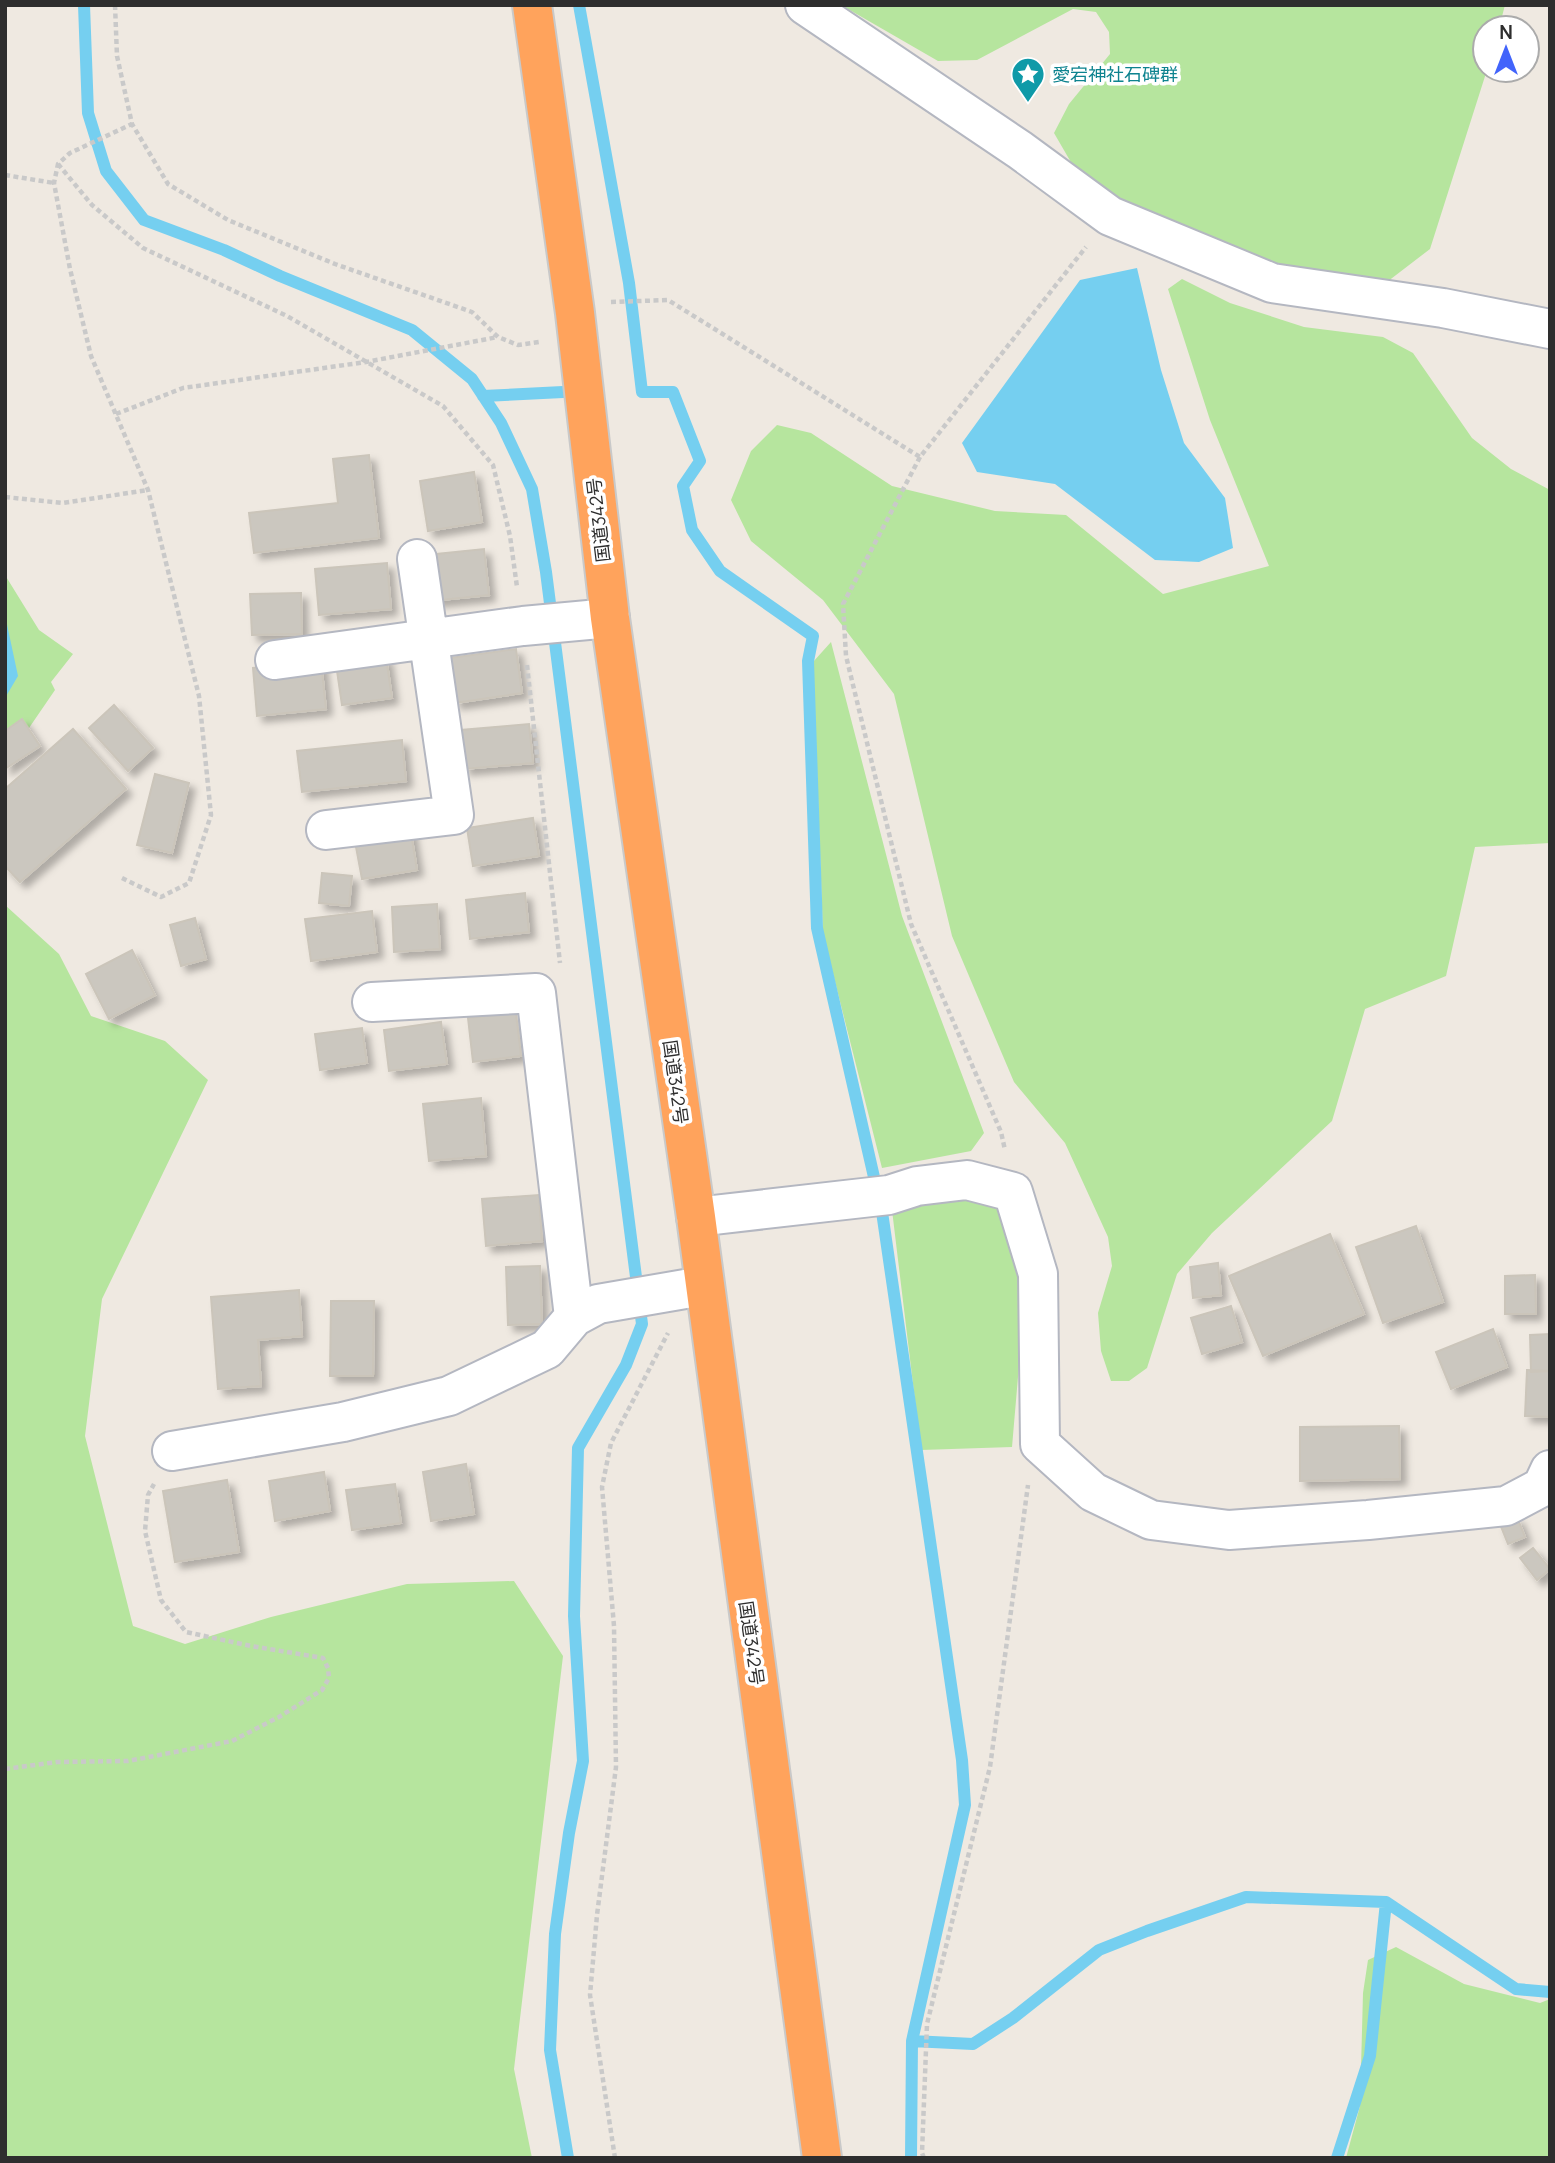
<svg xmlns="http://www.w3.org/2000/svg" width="1555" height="2163" viewBox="0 0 1555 2163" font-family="Manrope,'Noto Sans JP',sans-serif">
<defs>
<filter id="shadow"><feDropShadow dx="6" dy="6" stdDeviation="3.5" flood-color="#0004"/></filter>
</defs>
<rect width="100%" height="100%" fill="#efe9e1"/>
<!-- green -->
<path fill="#b6e59e" d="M841,5H1505L1499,28H1485L1487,70L1430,249L1383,285L1303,273L1209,243L1123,203L1072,164L1054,133L1069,104L1110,54L1109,32L1096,12L1073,9L977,60L938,61Z
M1182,279L1230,303L1304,327L1383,337L1413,353L1472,438L1511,469L1550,490V843L1475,847L1446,976L1365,1009L1332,1121L1212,1233L1177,1274L1147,1368L1129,1381H1111L1101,1351L1098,1313L1112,1266L1108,1237L1065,1143L1014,1082L952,936L894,694L823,600L751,541L731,500L751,451L777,425L811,433L892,486L995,511L1066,515L1163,594L1269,566L1210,420L1168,289Z
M5,575L39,630L73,654L51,682L55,690L5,763Z
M831,642L902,916L984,1133L971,1151L882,1168L823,934L813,662Z
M5,905L59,954L91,1016L165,1041L208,1080L102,1299L85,1436L133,1626L185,1644L271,1617L407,1584L514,1581L563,1656L514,2069L532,2158H5Z
M936,1192L1002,1205L1027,1272L1012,1447L921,1450L892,1210Z
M1396,1947L1464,1984L1540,2003L1550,1999V2158H1346L1360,2106L1363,1993L1368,1960Z"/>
<!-- water -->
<path fill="#75cff0" d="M1137,268L1161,370L1184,443L1225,498L1233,548L1199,562L1155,560L1055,484L977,472L962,443L1080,280Z
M5,615L18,676L5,698Z"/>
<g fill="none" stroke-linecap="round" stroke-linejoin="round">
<!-- stream -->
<path stroke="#75cff0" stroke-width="12" d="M84,5L88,113L106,171L144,220L224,250L280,276L412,330L472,379L501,423L532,489L546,572L642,1324L626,1365L578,1448L574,1616L583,1761L569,1833L555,1934L550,2050L568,2158
M579,5L629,283L642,392H673L700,461L683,486L692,530L720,571L813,636L808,661L817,928L882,1212L962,1760L965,1805L912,2041L911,2158
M483,396L563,392
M912,2041L973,2044L1013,2018L1099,1950L1147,1931L1246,1897L1386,1902L1516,1989L1550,1992
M1337,2158L1370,2056L1386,1902"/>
</g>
<!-- building -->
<path fill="#cbc7bf" stroke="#cbc5ba" stroke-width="2" filter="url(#shadow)" d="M369,455L379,538L254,553L249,513L338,503L333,459Z
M474,472L482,522L428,531L420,481Z
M484,549L489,595L432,601L427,555Z
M387,563L391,609L319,615L315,569Z
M301,593L302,634L252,635L250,594Z
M516,649L522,693L455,703L449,658Z
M386,657L392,698L342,705L336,664Z
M321,661L326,709L257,716L253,668Z
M114,705L153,748L128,771L89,728Z
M22,719L40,746L5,769V731Z
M529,724L533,763L464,769L461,730Z
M73,729L126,789L20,882L5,866V789Z
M402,740L406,781L302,792L297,751Z
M155,774L189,783L172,853L137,845Z
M533,818L539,856L473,866L467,828Z
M410,827L417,870L362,879L354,836Z
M322,873L352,876L349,906L319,903Z
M525,893L529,932L470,939L466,900Z
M437,904L440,949L394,952L392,907Z
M372,911L377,952L311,961L305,919Z
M195,918L206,959L181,966L170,925Z
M132,950L155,995L109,1019L86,974Z
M516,1013L521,1056L473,1062L468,1018Z
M441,1022L447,1064L389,1071L384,1030Z
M362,1028L367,1063L320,1070L315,1034Z
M481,1098L486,1156L429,1161L423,1104Z
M539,1195L542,1241L486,1246L482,1199Z
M1416,1226L1443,1302L1383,1323L1356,1247Z
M1330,1234L1364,1314L1263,1356L1229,1276Z
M1218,1263L1221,1295L1193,1298L1190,1267Z
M540,1266L542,1324L508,1325L506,1267Z
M1535,1275L1536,1314H1505V1276Z
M299,1290L302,1336L258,1340L261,1386L218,1389L211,1297Z
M331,1301H374L373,1376H330Z
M1231,1306L1242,1342L1202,1354L1191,1318Z
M1493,1329L1507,1367L1451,1389L1436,1352Z
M1550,1334V1371L1531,1372L1530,1335Z
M1527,1370L1550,1371V1417L1525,1416Z
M1399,1426L1400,1479L1300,1481V1427Z
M466,1464L474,1514L431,1521L423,1472Z
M324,1472L330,1511L275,1521L269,1481Z
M227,1480L239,1552L175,1562L163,1491Z
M395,1484L401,1523L352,1530L346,1490Z
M1517,1517L1525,1537L1508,1544L1500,1524Z
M1533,1548L1550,1569L1537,1580L1520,1558Z"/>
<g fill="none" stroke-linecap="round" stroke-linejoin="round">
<defs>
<path id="minor" d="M805,5L1020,150L1110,216L1272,283L1443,308L1550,329
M275,660L523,626L610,618
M326,830L454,815L417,559
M696,1217L889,1195L917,1186L967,1180L1013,1192L1038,1274L1040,1444L1093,1492L1151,1520L1229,1530L1368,1520L1506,1506L1542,1487L1550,1470
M574,1317L598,1304L691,1288L703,1284
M172,1451L343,1422L449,1396L547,1349L574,1317L536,993L372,1002"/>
<path id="highway" d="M532,5L575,313L610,618L696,1217L822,2158"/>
</defs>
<!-- minor casing -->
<use href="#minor" stroke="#b4b7c1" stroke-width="42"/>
<!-- highway casing -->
<use href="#highway" stroke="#c9c9c9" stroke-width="42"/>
<!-- path -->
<path stroke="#c9c9c9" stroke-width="4.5" stroke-dasharray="5 3.5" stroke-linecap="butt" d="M115,5L117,56L132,124L168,184L228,220L335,264L472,312L498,337L518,345L539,342
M58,164L92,205L143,248L287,316L443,406L493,465L510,536L517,587
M5,175L54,183
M611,302L668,300L920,457L1086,247
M116,414L183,388L366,362L498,337
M920,457L843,604L846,656L911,924L1001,1132L1005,1150
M5,497L63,503L148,490
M527,665L560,963
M122,878L161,897L189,883L211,815L199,696L148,490L91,356L70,269L54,183L58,164L70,153L132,124
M5,1769L57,1762L128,1761L232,1741L279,1717L322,1690L329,1678L328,1668L323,1658L251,1646L186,1632L161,1600L145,1531L148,1495L154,1484
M615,2158L590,1995L597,1915L616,1767L614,1626L602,1487L611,1443L668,1333
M924,2158L922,2153L927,2024L990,1767L1028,1485"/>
<!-- minor -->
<use href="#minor" stroke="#fff" stroke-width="38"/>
<!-- highway -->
<use href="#highway" stroke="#ffa35c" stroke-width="38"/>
</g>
<!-- icons -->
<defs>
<symbol id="sight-pin" viewBox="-11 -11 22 30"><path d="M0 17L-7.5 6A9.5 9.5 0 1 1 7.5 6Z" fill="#0f9aa8" stroke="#fff"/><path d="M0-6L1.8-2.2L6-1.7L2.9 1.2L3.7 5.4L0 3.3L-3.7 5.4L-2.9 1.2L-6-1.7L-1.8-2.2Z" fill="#fff"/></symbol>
</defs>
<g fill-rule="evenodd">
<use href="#sight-pin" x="1009" y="55" width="38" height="52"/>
</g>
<g text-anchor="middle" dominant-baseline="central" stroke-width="7" stroke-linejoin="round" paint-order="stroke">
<!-- culture labels -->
<g font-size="18" fill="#0d838f" stroke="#fff" text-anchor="start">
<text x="1052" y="74">愛宕神社石碑群</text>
</g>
<!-- street labels -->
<g font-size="18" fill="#2e2e2e" stroke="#fff">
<text transform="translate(598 520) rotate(-97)">国道342号</text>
<text transform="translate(676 1082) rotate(82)">国道342号</text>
<text transform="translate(752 1643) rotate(82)">国道342号</text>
</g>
</g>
<!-- border -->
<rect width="1555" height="2163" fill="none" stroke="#2e2e2e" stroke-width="14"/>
<!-- north arrow -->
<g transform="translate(1506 49)"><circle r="33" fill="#ffffff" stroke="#ababab" stroke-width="2"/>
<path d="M0-5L12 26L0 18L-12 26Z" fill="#4264fb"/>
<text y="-10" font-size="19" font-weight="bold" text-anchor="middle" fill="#2e2e2e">N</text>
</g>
</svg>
